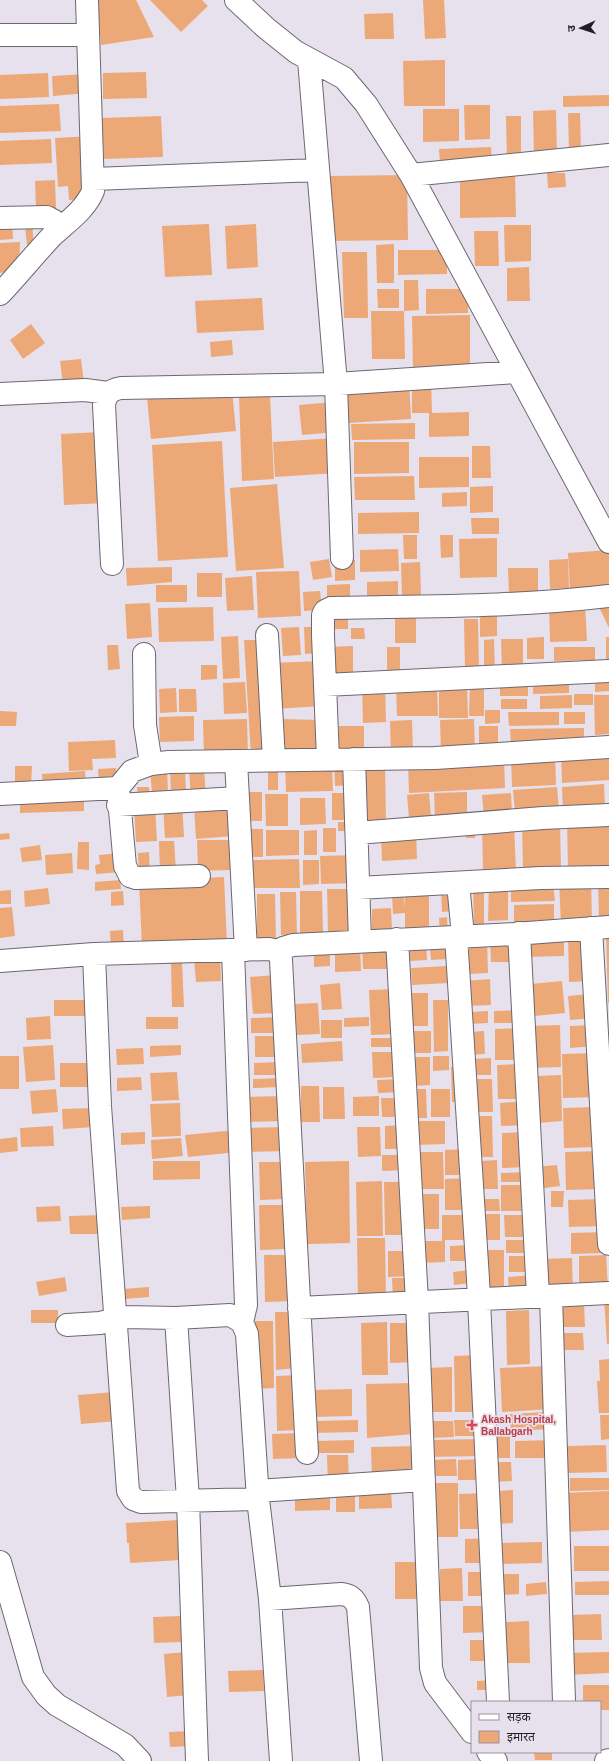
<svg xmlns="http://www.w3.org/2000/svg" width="609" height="1761" viewBox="0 0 609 1761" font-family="Arial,'Noto Sans Devanagari',sans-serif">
<rect width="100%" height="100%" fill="#e7e1ed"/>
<!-- building -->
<path fill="#eda877" d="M97,0H136L154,37L101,45Z
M150,0H202L208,6L181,32Z
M423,0H444L446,38L425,39Z
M393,13L394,39H365L364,14Z
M445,60V106H404L403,61Z
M146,72L147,98L103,99V73Z
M48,73L49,97L0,99V75Z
M87,74L88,93L53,96L52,76Z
M609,95V106L563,107V96Z
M59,104L61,131L0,133V106Z
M464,105H490V139L465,140Z
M423,109H459V141L423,142Z
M556,110L557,157H534L533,111Z
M568,113H580L581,150H569Z
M161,116L163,157L104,159L102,118Z
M506,116H521V162H507Z
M91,136L87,198L69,200L68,186L58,187L55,138Z
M51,139L52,163L0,165V141Z
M491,147L492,162L440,164L439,149Z
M547,173H565L566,187L548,188Z
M515,174L516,217L460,218V175Z
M407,175L408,240L329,241L328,176Z
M55,180L56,208L36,209L35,181Z
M32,217L34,253H28L24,218Z
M12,219L13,239L0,240V220Z
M209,224L212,275L165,277L162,226Z
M256,224L258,267L227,269L225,226Z
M504,225H531V261L505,262Z
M474,231H498L499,266H475Z
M20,242L19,270L0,273V243Z
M394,244V283H377L376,245Z
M398,250H447V274L398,275Z
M342,252H367L368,318H344Z
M529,267L530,301H507V268Z
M404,280H418L419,310L404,311Z
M377,289H399V308H378Z
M426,289H468V313L426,314Z
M262,298L264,330L197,333L195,301Z
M371,311H404L405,359H372Z
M470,315V368L413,369L412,316Z
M31,324L45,343L23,359L10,340Z
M232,340L233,355L211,357L210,342Z
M81,359L84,383L63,385L60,361Z
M412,380H431L432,413L469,412V436L429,437V413H412Z
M409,381L411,419L349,423L347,385Z
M232,390L236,431L151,439L147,398Z
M270,395L274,479L242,481L239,396Z
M334,402L337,432L302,435L299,405Z
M415,423V439L352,440L351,424Z
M101,432L104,503L64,505L61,434Z
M335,438L337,473L275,477L273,442Z
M222,441L228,557L158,561L152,445Z
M354,442H409V473L354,474Z
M472,446H490L491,478H472Z
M419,457H469V487L419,488Z
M414,476L415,500H355L354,477Z
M277,484L284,568L236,571L230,488Z
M493,486V512L470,513V487Z
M467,492V506L442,507V493Z
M419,512V533L358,534V513Z
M471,518H499V534H472Z
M403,535H417V559H404Z
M440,535H453V557L441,558Z
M497,538V577L460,578L459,539Z
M398,549L399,571L360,572V550Z
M609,550V588L570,590L568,553Z
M329,559L332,577L313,580L310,562Z
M568,559L569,588L550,589L549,560Z
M335,560H355V580L335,581Z
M420,562L421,595H402L401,563Z
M172,567V582L127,586L126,568Z
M508,568H538V594H509Z
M299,571L301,616L258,618L256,572Z
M197,573H222V597H197Z
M252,576L254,610L227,611L225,578Z
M398,581V602H367V582Z
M350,584V605H327V585Z
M156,585H187V602H156Z
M320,591L322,610L304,611L303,592Z
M609,599V628L598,605Z
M150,603L152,637L127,639L125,604Z
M585,603L587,641L550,642L549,604Z
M213,607L214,641L159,642L158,608Z
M497,607V636L480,637V608Z
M327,614H348V629H327Z
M395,615H416V643H395Z
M464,619H478L479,670H465Z
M299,627L301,655L283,656L281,628Z
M304,627H320L318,653L305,654Z
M351,628H364L365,639H351Z
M238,636L240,678L223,679L221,637Z
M544,637V659H527V638Z
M606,637H609V667H606Z
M494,639L495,673H484V640Z
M501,639H523V671L502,672Z
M244,640H263L272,754L251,756Z
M107,645H118L120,669L108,670Z
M353,646V680H329V647Z
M387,647H400V675L387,676Z
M554,647H595V660L554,661Z
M321,661L323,706L273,709L271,663Z
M201,665H217V679L201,680Z
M595,675H609V691L595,692Z
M569,676V693L533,694V677Z
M500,679H528V696H500Z
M245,682L247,713L224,714L223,683Z
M470,682H484V716H469Z
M467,683L468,718H439V684Z
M362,685H385L386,722L363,723Z
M396,685H437L438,716H397Z
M176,688L177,712L160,713L159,689Z
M179,689H196L197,712H179Z
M574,694H593V705H574Z
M572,695V708L540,709V696Z
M594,695H609V734L595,735Z
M501,699H527V709H501Z
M485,710H500V723L485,724Z
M0,711L17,712L16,726H0Z
M508,712H559V725L509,726Z
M564,712H585V724H564Z
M194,716V741L160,742L159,717Z
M247,719L248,756L204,757L203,720Z
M277,719L323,720L324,757L278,758Z
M474,719L475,751L441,752L440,720Z
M412,720L413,753L391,754L390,721Z
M339,726H364V752L339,753Z
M479,726H498V749H479Z
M584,728V743L511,744L510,729Z
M115,740L116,758L92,759L93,770L69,771L68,742Z
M609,750V780L562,783L561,753Z
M555,755L556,785L512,787L511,757Z
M504,758L505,788L409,793L408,763Z
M352,761L353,785L335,786L334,762Z
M332,762L333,791L286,792L285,763Z
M268,764H278V790H268Z
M364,764H385L386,821H365Z
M15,766H32L31,786H15Z
M167,767L168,793L152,794L150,768Z
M116,768L117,783L99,784L98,769Z
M185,768L186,793L171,794L170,769Z
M204,768L206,798L191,799L189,769Z
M85,771L86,786L43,788L42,774Z
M604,784L605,809L563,812L562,787Z
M137,787H149L150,801H138Z
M557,787L559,810L515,813L513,790Z
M249,792H262V821H249Z
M467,792V817L435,818L434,793Z
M332,793H354V820H332Z
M429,793L431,816L409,818L407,795Z
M511,793L512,815L484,816L482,795Z
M265,794H288V826H266Z
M84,796V811L20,813V797Z
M300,798H325L326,824L300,825Z
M182,803L184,837L165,838L163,804Z
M231,804L233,836L196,839L194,806Z
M155,806L157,841L136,842L134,807Z
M609,819V871H568L567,820Z
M338,822H345L346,831H338Z
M522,822H560L561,870L523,871Z
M514,823L516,871L483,872L482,824Z
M323,828H336V852H323Z
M465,828H475V838H466Z
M251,829H263V857H252Z
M266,830H299V855L266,856Z
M317,830V855H304V831Z
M416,831L417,859L382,861L381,833Z
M9,833L10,839L0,840V834Z
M197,840H231L232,870L198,871Z
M159,841H174L176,872L160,873Z
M78,842H89V870L77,869Z
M40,845L42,860L22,862L20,848Z
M149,852L150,877H139L138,853Z
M72,853L73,873L46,875L45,855Z
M120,853L121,872L96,874L95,865L100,864L99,855Z
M356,855L357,883L321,884L320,856Z
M299,859L300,888H253V860Z
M303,860H319V884L303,885Z
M224,877L227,944L142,947L139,881Z
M559,878H591L592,923L561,926Z
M609,878V921H599L598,879Z
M120,880L121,889L95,891V882Z
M511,882L553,883L555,901L511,902Z
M489,884H508V920L488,921Z
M473,885H484V925H474Z
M451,887L453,911L442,912L441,888Z
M48,888L50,904L25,907L24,891Z
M404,888H429V927L405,928V913L393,914L392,894H403L405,909Z
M327,889H348L349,932H328Z
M11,890V904H0V891Z
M123,891L124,905L111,906V892Z
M300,891H322L323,933H300Z
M280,892H296L297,935H281Z
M257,894H275L276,941H257Z
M554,904V925H514V905Z
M12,907L15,936L0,938V908Z
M391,908L392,930L372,931V909Z
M447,917L448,934L440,935L439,918Z
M123,930L124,950L111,951L110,931Z
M606,930H609V1003H608Z
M568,933H588L589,981L569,982Z
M564,936V956L523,957V937Z
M513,938L514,962H491L490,939Z
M469,940H487L488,973L469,974Z
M410,941H426L427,960L410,961Z
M362,944H393V969H363Z
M335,946H360L361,971L335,972Z
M314,948H330V966L314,967Z
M448,948V959L431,960L430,950Z
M220,957L221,981L196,982L194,959Z
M182,962L184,1007H172L171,963Z
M447,966L448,983L412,985L411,968Z
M275,975L277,1013L253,1014L250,977Z
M490,979L491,1005L467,1006L465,981Z
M562,981L565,1013L534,1016L531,984Z
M340,983L342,1009L322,1010L320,985Z
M397,989L399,1034L371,1035L369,990Z
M412,993H428V1026H412Z
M590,994L593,1018L570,1020L568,996Z
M54,1000H93L94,1016H54Z
M433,1000H448V1051L434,1052Z
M318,1003L320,1034L297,1035L295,1004Z
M521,1010L522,1023H494V1011Z
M488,1011V1023L471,1024L470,1012Z
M50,1016L51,1039L27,1040L26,1018Z
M146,1017H178V1029H146Z
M279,1017L280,1033H251V1018Z
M369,1017V1026L344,1027V1018Z
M321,1020H342V1038H321Z
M560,1025L561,1067L530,1068L529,1026Z
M594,1025L595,1046L570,1048V1026Z
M522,1028L523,1060H495V1029Z
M413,1031H431V1053H413Z
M484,1031L485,1054L469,1055L468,1032Z
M255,1036H279L280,1057H255Z
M371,1038H398V1047H371Z
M342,1041L343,1061L302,1063L301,1044Z
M53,1045L55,1080L26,1082L23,1047Z
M181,1045V1055L150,1057V1046Z
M143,1048L144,1064L117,1065L116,1049Z
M372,1052H399V1077L373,1078Z
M595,1053L597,1097L563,1098L562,1054Z
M0,1056H19V1089H0Z
M433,1056H449V1070L433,1071Z
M414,1057H430V1085L414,1086Z
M491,1058V1075H473L472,1059Z
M281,1062V1075H254V1063Z
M60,1063H94V1087H60Z
M523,1064L525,1099H498L497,1065Z
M451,1067H463L464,1102H452Z
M177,1072L179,1100L152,1101L150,1073Z
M561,1075L562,1121L538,1123L537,1076Z
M141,1077L142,1090L117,1091V1078Z
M281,1078V1087L253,1088V1079Z
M402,1079V1092L378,1093L377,1080Z
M473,1079H492L493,1112H473Z
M301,1086H319L320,1122H301Z
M323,1087H344L345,1119H323Z
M56,1089L58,1112L32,1114L30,1091Z
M417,1089H426L427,1118H418Z
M431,1089H450V1117H431Z
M284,1096V1121L244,1122L243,1097Z
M379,1096V1116H353V1097Z
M381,1098H403L404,1117H382Z
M526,1101L527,1125L501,1126L500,1103Z
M180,1103L181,1136L152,1137L150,1104Z
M597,1107L600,1147L564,1148L563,1108Z
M93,1108L94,1127L63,1129L62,1109Z
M473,1116H492L493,1157H474Z
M416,1121H445V1144L416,1145Z
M404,1125V1149H385V1126Z
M53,1126L54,1146L21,1147L20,1128Z
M286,1127V1151L245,1152V1128Z
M357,1127H380L381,1156L358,1157Z
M236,1130L238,1152L188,1157L185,1135Z
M145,1132V1144L121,1145V1133Z
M527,1132L528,1167L502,1168V1133Z
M17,1137L18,1151L0,1153V1139Z
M181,1138L183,1156L152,1159L151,1140Z
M468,1149V1175H445V1150Z
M600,1151L601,1189L566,1190L565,1152Z
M418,1152H443L444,1189H418Z
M382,1155H405V1170L382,1171Z
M497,1160L498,1189H481V1161Z
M153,1161H200V1179L153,1180Z
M349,1161L350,1243L307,1244L305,1162Z
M259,1162H285V1199L260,1200Z
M557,1165L560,1186L537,1189L534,1167Z
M527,1172V1182H501V1173Z
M470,1178L471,1210H445V1179Z
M382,1181L383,1236H357L356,1182Z
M384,1182H407L408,1235H385Z
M501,1185H530L531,1211H501Z
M551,1191H564L563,1207H551Z
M420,1194H439V1229H420Z
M480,1199H499L500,1211H480Z
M603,1199V1226L569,1227L568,1200Z
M259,1205H288V1249L260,1250Z
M60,1206L61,1221L37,1222L36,1207Z
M150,1206V1218L122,1220L121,1207Z
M484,1214H500V1240H484Z
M102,1215V1234H70L69,1216Z
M442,1215H469L470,1240H445V1262L421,1263L420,1241H442Z
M504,1215H532V1237H505Z
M605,1232L606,1253L571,1254V1233Z
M357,1238H385L386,1300L358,1301Z
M506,1240H532V1253H506Z
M471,1245V1261H450V1246Z
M486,1250H504V1295L487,1296Z
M388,1251H412V1276L388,1277Z
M264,1255H295V1301L265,1302Z
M606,1255L608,1289L579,1290V1256Z
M509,1256H533L534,1272H509Z
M572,1258L573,1292H543V1259Z
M470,1270L471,1283L454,1285L453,1272Z
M533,1275L534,1292L509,1294L508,1277Z
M65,1277L67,1291L39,1296L36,1282Z
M392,1278H410L411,1299H393Z
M149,1287V1297L124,1299L123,1289Z
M604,1299H609V1344H607Z
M561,1303H584L585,1327H561Z
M31,1310H58V1323H31Z
M529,1310L530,1364L507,1365L506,1311Z
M275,1312H296V1368L276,1370Z
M255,1321H273L274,1388L256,1389Z
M387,1322L388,1375H362L361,1323Z
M390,1323H415L416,1362L390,1363Z
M560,1333H583L584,1350H561Z
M480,1355L481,1412H455L454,1356Z
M609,1359V1413H599L597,1381H600L599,1360Z
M548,1366L550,1409L502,1412L500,1368Z
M452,1367V1412H427L426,1368Z
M299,1375L300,1430L277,1431L276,1376Z
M414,1383V1434L367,1438L366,1384Z
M352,1389V1416L313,1417V1390Z
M115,1392L117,1421L81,1424L78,1395Z
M549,1412V1429L511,1431L510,1414Z
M600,1415H609V1439L601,1440Z
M358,1420V1432L313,1433V1421Z
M454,1420H482V1436H455Z
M429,1421H453L454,1437L429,1438Z
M302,1433L303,1458L273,1459L272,1434Z
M491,1434H510V1458H491Z
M483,1439V1456L426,1457L425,1440Z
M354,1440V1453H316V1441Z
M555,1440V1458H515V1441Z
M606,1445L607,1472L568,1473L567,1446Z
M420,1446L421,1478L372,1479L371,1447Z
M327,1455H348L349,1484L328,1485Z
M456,1459L457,1476H430L429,1460Z
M484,1459V1480H458V1460Z
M493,1462H511L512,1481L493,1482Z
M570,1478H609V1490L570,1491Z
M435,1483H458V1537H436Z
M391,1489L392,1508L359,1509V1490Z
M513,1490V1523L496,1524V1491Z
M336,1491H355V1512H336Z
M609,1491V1530L565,1532L564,1493Z
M487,1493L488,1529H460L459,1494Z
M330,1494V1510L295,1511V1495Z
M179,1520L181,1560L130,1563L129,1543H127L126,1523Z
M489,1538V1563H465V1539Z
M542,1542V1563L500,1564V1543Z
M574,1546H609V1571H574Z
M395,1562H422L423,1599H395Z
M462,1568L463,1601H440V1569Z
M468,1572H490V1596H468Z
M502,1574H519V1594L503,1595Z
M609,1581V1595H575V1582Z
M546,1582L547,1594L526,1596V1584Z
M463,1606H491V1632L463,1633Z
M601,1614L602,1640H572L571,1615Z
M181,1616L183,1642L154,1643L153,1617Z
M529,1621L530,1663H505V1622Z
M470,1640H493V1661H470Z
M186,1652L189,1695L167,1697L164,1654Z
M609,1652V1673L567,1675L568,1653Z
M263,1670L264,1691L229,1692L228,1671Z
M493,1680V1690H477V1681Z
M583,1685H609V1710H600V1702H583Z
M191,1731V1746L170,1747L169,1732Z
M534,1752H552V1760H535Z"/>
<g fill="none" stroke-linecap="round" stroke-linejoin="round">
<defs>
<path id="minor" d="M236,0L266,28L296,52L344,78L366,104L411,175L609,542
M0,35H87
M411,175L609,155
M94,179L317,170
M0,218L47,217L63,226
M0,294C18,275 34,255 52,236C67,222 85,210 93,191L87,0
M0,394L85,390L108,393
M342,558L336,384L517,372
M112,564L104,405C106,394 110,390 121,388L336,384L309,60
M267,635L274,760
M144,654L145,725L151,764
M325,685L609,671
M328,759L323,635V615L325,611L331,608C424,606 517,607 609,596
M354,759L360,941
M236,761L246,950
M118,788L125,866L130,876L136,878L199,876
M0,794L118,788L132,771L151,764L169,762L435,758L609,747
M118,805L238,798
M357,833L543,818L609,815
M458,883L463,936
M358,888L541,878L609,877
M591,928L609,1244
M519,933L538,1296
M456,936L478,1279L498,1702
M397,939L417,1302L431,1668L435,1683L472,1732
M233,951L246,1305L242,1322
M278,952L283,948L293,945L514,934L609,927
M94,954L100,1106L128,1491L133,1499L141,1502L258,1499
M0,961L94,954L268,949C276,950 279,952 281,960L307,1453
M551,1296L564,1702
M299,1308L609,1293
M176,1318L188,1500L197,1761
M67,1325L100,1323L125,1317L176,1318L230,1315L242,1322L247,1334L258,1499L270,1599L281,1761
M257,1491L424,1480
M0,1562L33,1677L46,1695L57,1705L125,1745L140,1761
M270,1599L341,1594C350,1595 354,1598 358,1607L371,1761
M488,1752L496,1761
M606,1761L609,1760"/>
</defs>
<!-- minor casing -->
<use href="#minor" stroke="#6c6772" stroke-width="24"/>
<!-- minor -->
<use href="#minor" stroke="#fff" stroke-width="22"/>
</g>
<!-- markers -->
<path fill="#e0444e" stroke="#e7e1ed" stroke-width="1.5" d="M470 1419h4v4h4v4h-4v4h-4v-4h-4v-4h4z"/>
<g text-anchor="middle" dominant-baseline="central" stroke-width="3.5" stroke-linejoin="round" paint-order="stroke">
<!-- health labels -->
<g font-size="10" font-weight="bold" fill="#be3a42" stroke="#e7e1ed" text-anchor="start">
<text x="481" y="1419">Akash Hospital,<tspan x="481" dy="12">Ballabgarh</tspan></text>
</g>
</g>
<!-- legend -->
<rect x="471" y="1701" width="130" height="52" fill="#e7e1ed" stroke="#98939d"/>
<rect x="479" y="1714" width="20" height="6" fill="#ffffff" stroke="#98939d"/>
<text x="507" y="1721" font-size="12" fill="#211f24">सड़क</text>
<rect x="479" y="1731" width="20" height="12" fill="#eda877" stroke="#98939d"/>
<text x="507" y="1741" font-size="12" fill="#211f24">इमारत</text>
<!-- north arrow -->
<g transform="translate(581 28) rotate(267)" stroke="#e7e1ed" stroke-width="3" paint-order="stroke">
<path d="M0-3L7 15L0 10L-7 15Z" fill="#211f24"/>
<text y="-6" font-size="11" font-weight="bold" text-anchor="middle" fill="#211f24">उ</text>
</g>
</svg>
